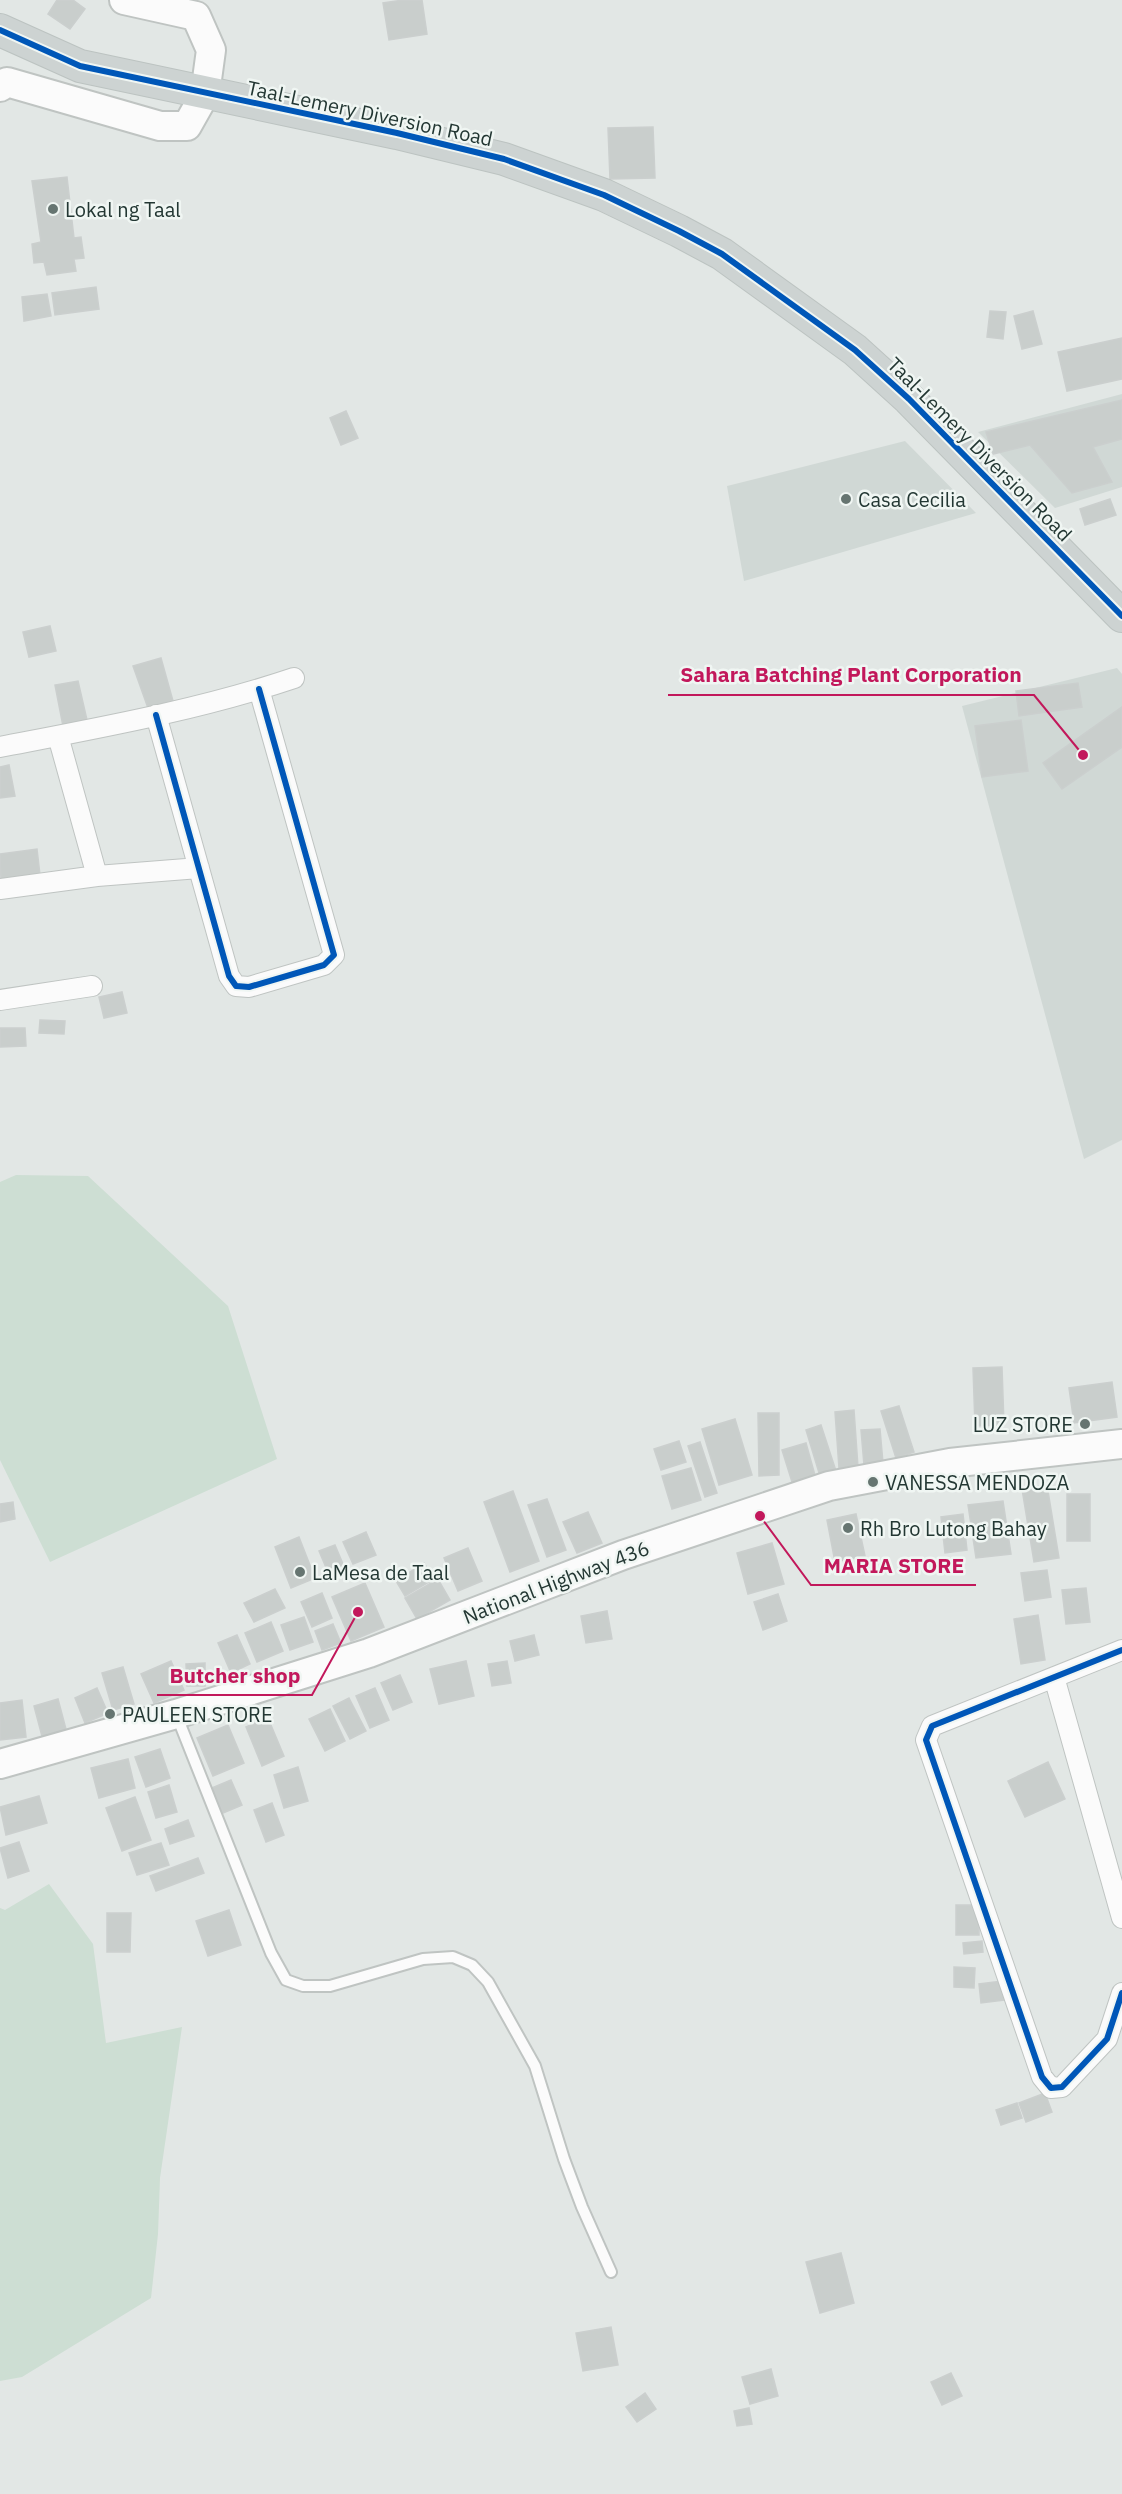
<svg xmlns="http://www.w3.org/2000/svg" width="1122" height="2494" viewBox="0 0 1122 2494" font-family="'IBM Plex Sans',sans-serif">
<rect width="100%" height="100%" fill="#e2e7e5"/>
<!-- built -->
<path fill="#d0d8d5" d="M1122,394V487L1055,508L978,432Z
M905,441L976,513L744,581L727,486Z
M1117,668L1122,674V1140L1084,1159L962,706Z"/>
<!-- green -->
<path fill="#cdded3" d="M16,1175L88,1176L228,1306L277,1459L50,1562L0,1460V1182Z
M49,1884L93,1944L106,2043L182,2027L160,2178L158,2234L151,2298L22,2377L0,2381V1908L5,1910Z"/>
<!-- building -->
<path fill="#c9cecc" stroke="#cbcfce" stroke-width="1.5" d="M57,0H73L85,9L70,29L48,14Z
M403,0H422L427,34L389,40L383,3Z
M653,127L655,178L610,179L608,128Z
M67,177L74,238L81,237L84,258L74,259L76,271L47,275L44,262L34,263L32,244L41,242L32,181Z
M96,287L99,309L55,315L52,293Z
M47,294L51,316L24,321L22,297Z
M990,311L1006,312L1003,339L987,337Z
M1033,311L1042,344L1022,349L1014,316Z
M1122,338V379L1067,391L1058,352Z
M1122,400V439L1093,447L1112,482L1072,493L1030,445L993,454L986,432Z
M346,411L358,438L341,445L330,418Z
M1110,499L1116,515L1085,525L1080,509Z
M50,626L56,651L29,657L23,632Z
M161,658L173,701L148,708L133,666Z
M78,681L87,720L63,726L55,685Z
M1078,683L1082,707L1019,716L1016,691Z
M1122,707V747L1062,789L1043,763Z
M1021,720L1028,771L982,777L975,726Z
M9,765L15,796L0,798V767Z
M37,849L40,875L1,881L0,854Z
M122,992L127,1013L104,1018L99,997Z
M40,1020L65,1021L64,1034L39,1033Z
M0,1028H25L26,1046L0,1047Z
M1002,1367L1004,1425L975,1426L973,1368Z
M1112,1382L1117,1417L1074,1423L1069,1388Z
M899,1406L914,1452L896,1458L881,1411Z
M854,1410L858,1467L839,1468L835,1412Z
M758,1413H779V1475L759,1476Z
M735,1419L752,1475L719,1485L702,1429Z
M821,1425L836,1471L820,1476L806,1430Z
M880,1429L883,1463L864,1465L861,1430Z
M679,1441L686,1462L661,1470L654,1449Z
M700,1442L717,1493L705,1497L688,1446Z
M806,1443L816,1479L793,1485L782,1450Z
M691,1468L701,1500L672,1509L662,1476Z
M1047,1485L1059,1558L1034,1562L1022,1489Z
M513,1491L539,1561L510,1572L484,1502Z
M1067,1494H1090V1541H1067Z
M547,1499L566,1550L547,1557L528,1505Z
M1003,1501L1011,1554L976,1558L968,1505Z
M13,1502L15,1519L0,1522V1504Z
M588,1512L602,1543L577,1553L563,1522Z
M856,1514L865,1556L835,1562L827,1520Z
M963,1514L967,1550L945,1553L941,1517Z
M366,1532L376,1555L353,1564L343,1542Z
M299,1537L315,1578L291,1588L275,1547Z
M772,1543L784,1584L748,1594L737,1553Z
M335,1545L346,1571L330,1577L319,1551Z
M468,1548L482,1581L458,1591L444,1558Z
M424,1563L434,1579L405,1596L396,1581Z
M1047,1570L1051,1597L1025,1601L1021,1573Z
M438,1579L450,1600L417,1619L405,1598Z
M365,1583L384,1627L351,1641L332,1597Z
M1086,1588L1090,1622L1066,1624L1062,1590Z
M275,1589L285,1608L254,1622L244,1603Z
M322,1593L332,1618L312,1627L301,1602Z
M778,1594L787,1621L763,1630L754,1602Z
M607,1611L612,1639L586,1643L581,1616Z
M1038,1615L1045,1660L1021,1664L1014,1619Z
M304,1617L313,1642L290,1650L281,1625Z
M271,1622L283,1651L257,1662L245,1633Z
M333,1624L341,1643L322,1650L315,1631Z
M237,1635L250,1664L231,1673L218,1643Z
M534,1635L539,1655L515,1661L510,1641Z
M171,1661L184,1690L154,1703L141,1674Z
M466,1661L474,1696L439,1704L430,1669Z
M507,1661L511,1683L492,1686L488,1664Z
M205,1663V1686H187L186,1664Z
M123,1667L134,1704L113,1710L102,1673Z
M400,1675L412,1702L393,1710L381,1683Z
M97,1688L108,1713L85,1723L75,1698Z
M375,1688L389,1720L370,1728L356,1696Z
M349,1698L366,1731L350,1739L333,1706Z
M58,1699L67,1733L43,1740L34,1706Z
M22,1700L26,1737L0,1740V1703Z
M330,1709L345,1741L325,1751L309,1719Z
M268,1718L284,1756L262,1766L246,1727Z
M228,1725L244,1763L213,1776L197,1738Z
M160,1749L170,1778L146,1787L135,1757Z
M128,1759L135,1788L99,1798L91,1768Z
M1048,1762L1065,1799L1025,1817L1008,1781Z
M298,1767L308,1801L284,1808L274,1775Z
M231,1780L242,1805L223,1813L212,1788Z
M169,1785L177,1812L156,1818L148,1792Z
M39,1796L47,1823L6,1835L0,1807Z
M135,1797L151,1840L122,1851L106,1808Z
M272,1803L284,1835L266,1842L254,1810Z
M188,1820L194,1836L170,1844L165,1829Z
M19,1842L29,1871L8,1878L0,1848Z
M161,1843L169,1865L137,1875L129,1853Z
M198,1858L204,1873L156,1891L150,1876Z
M956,1905H979V1935H956Z
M229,1910L241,1945L208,1956L196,1921Z
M107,1913H131L130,1952H107Z
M982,1941L983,1952L964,1954L963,1943Z
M954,1967L975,1968L974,1988L954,1987Z
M1002,1981L1004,2000L981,2003L979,1984Z
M1045,2093L1052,2112L1026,2122L1019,2103Z
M1017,2103L1022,2118L1001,2125L996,2110Z
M841,2253L854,2303L820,2313L806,2262Z
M611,2327L618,2365L583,2371L576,2333Z
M771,2369L778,2396L750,2404L742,2377Z
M951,2373L962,2396L942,2405L931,2382Z
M645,2393L656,2409L637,2422L626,2407Z
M749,2408L752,2424L737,2426L734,2411Z"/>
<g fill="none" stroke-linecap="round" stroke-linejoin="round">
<defs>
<path id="lane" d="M176,1714L271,1953L286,1980L303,1986H330L423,1959L453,1957L472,1965L488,1982L535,2066L564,2159L582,2207L611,2272"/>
<path id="street" d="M156,715L229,976L236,986L249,987L324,965L334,955L259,689
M58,736L97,876
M0,747C98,728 199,710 294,678
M0,889L97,876L199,868
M0,1000L92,986
M1122,1650L932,1726L926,1740L1042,2077L1051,2088L1062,2087L1107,2039L1122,1993
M1054,1677L1122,1918"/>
<path id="secondary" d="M0,87L7,82L160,126H187L205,94L211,50L196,16L124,0
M0,1764L176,1714L369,1653L623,1555L829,1486L950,1463L1122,1444"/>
<path id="primary" d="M0,30L80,66L397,133L504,159L604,195L679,231L722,254L855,350L909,399L1122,616"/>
</defs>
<!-- lane casing -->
<use href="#lane" stroke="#bfc4c2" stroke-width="14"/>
<!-- street casing -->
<use href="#street" stroke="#bfc4c2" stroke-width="22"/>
<!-- secondary casing -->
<use href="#secondary" stroke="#bfc4c2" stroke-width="32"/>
<!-- primary casing -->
<use href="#primary" stroke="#bcc3c1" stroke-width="34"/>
<!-- lane -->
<use href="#lane" stroke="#fbfbfb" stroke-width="10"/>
<!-- street -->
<use href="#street" stroke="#fbfbfb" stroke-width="20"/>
<!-- secondary -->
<use href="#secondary" stroke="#fbfbfb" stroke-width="28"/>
<!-- primary -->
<use href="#primary" stroke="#cdd3d2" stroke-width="32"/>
<defs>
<path id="cycleway" d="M0,30L80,66L397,133L504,159L604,195L679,231L722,254L855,350L909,399L1122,616
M156,715L229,976L236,986L249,987L324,965L334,955L259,689
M1122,1650L932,1726L926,1740L1042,2077L1051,2088L1062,2087L1107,2039L1122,1993"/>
</defs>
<!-- cycleway casing -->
<use href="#cycleway" stroke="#f0f6f3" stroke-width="10"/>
<!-- cycleway -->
<use href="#cycleway" stroke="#0057b8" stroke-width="6"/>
</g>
<!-- markers -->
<g fill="#667571" stroke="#f0f6f3" stroke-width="2">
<circle cx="53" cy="209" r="6"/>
<circle cx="846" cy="499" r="6"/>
<circle cx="1085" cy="1424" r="6"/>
<circle cx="873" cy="1482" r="6"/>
<circle cx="848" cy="1528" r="6"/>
<circle cx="300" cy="1572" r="6"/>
<circle cx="110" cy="1714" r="6"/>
</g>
<g text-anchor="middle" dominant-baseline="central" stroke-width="5" stroke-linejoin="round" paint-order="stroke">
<!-- street labels -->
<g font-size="20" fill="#233733" stroke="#f0f6f3">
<text transform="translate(370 113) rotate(12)">Taal-Lemery Diversion Road</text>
<text transform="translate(980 449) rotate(45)">Taal-Lemery Diversion Road</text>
<text transform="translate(556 1582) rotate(-21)">National Highway 436</text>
</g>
<!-- poi labels -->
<g font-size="20" fill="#233733" stroke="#f0f6f3" text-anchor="start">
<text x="65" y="209">Lokal ng Taal</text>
<text x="858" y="499">Casa Cecilia</text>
<text x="1073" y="1424" text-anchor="end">LUZ STORE</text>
<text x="885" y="1482">VANESSA MENDOZA</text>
<text x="860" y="1528">Rh Bro Lutong Bahay</text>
<text x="312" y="1572">LaMesa de Taal</text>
<text x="122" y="1714">PAULEEN STORE</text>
</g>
</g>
<!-- callouts -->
<path fill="none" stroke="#c2185b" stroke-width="2" d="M1083 755L1034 695H668M760 1516L811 1585H976M358 1612L312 1695H157"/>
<g fill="#c2185b" stroke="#f0f6f3" stroke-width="2">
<circle cx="1083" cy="755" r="6"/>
<circle cx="760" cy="1516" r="6"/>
<circle cx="358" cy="1612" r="6"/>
</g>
<g font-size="21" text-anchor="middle" font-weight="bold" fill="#c2185b" stroke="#f0f6f3" stroke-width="5" stroke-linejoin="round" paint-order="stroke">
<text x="851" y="682">Sahara Batching Plant Corporation</text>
<text x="894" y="1573">MARIA STORE</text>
<text x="235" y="1683">Butcher shop</text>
</g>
</svg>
